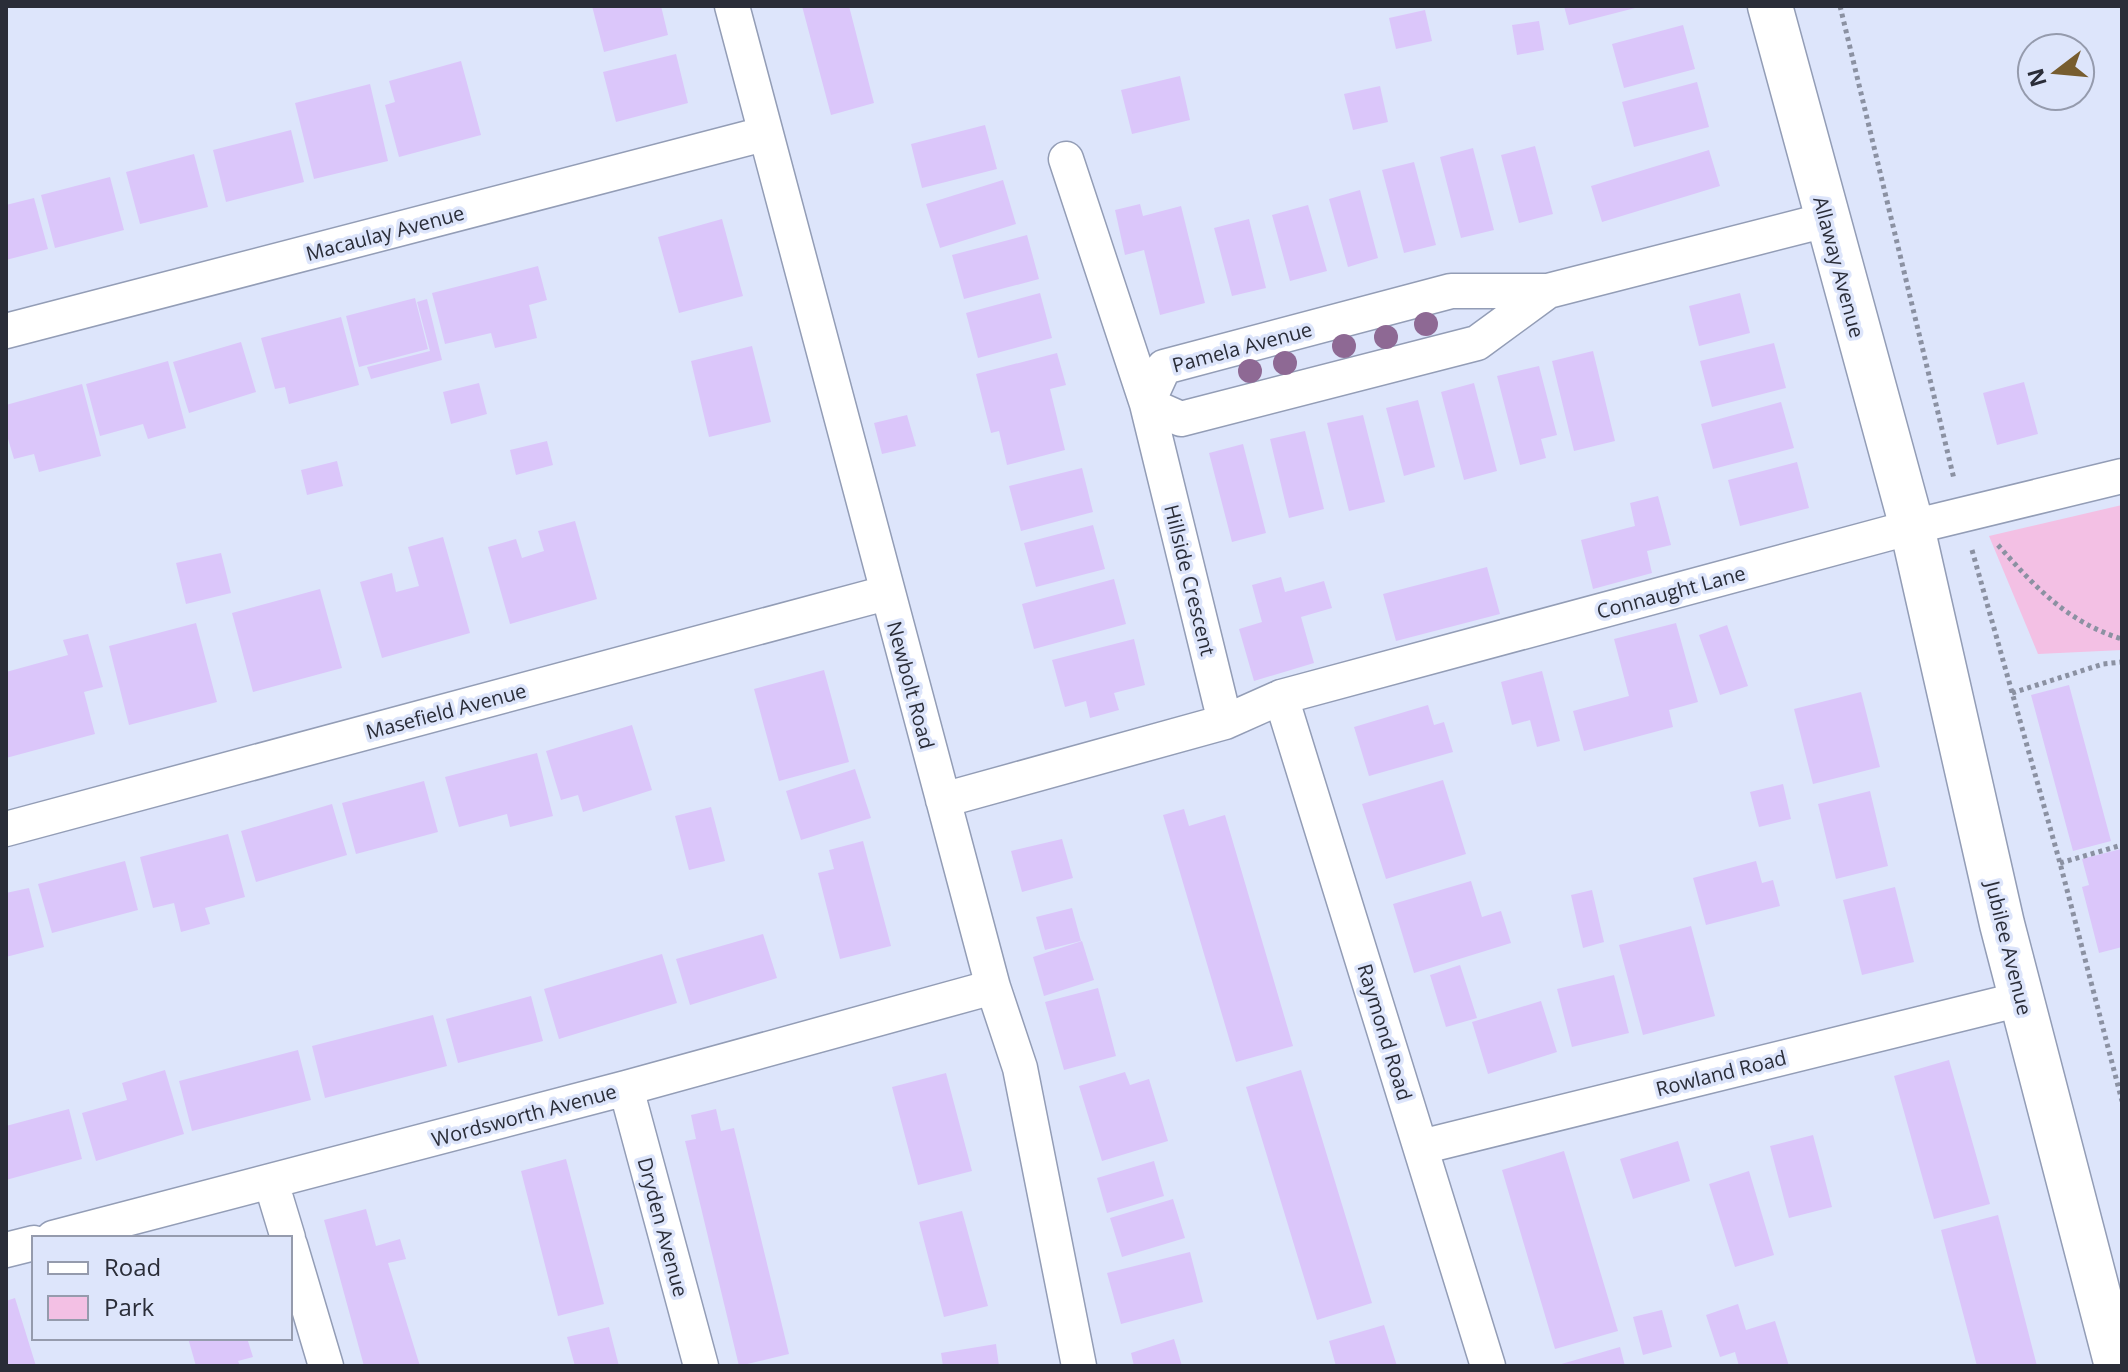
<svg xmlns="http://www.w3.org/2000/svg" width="2128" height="1372" viewBox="0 0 2128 1372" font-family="'Open Sans',sans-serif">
<rect width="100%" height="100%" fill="#dde5fb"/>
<!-- green -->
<path fill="#f3c0e4" d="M2122,505V650L2038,654L1989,536Z"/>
<!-- building -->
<path fill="#dbc6fa" d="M592,6H661L668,35L604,52Z
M802,6H849L874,103L831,115Z
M1564,6H1639V7L1569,25Z
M1425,10L1432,41L1396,49L1389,18Z
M1539,21L1544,50L1517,55L1512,25Z
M1683,25L1695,69L1624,88L1612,44Z
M676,54L688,103L616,122L603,72Z
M461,61L481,135L399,157L385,105L395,102L389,81Z
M1180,76L1190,120L1132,134L1121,90Z
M1697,82L1709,127L1634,147L1622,102Z
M370,84L388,161L314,179L295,103Z
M1380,86L1388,122L1353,130L1344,94Z
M985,125L997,169L922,188L911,144Z
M291,130L304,182L226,202L213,150Z
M1535,146L1553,214L1519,223L1501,155Z
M1473,148L1494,230L1461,238L1440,157Z
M1709,150L1720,186L1602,222L1591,186Z
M194,154L208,207L140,224L126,172Z
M1414,162L1436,245L1404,253L1382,170Z
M110,177L124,230L55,248L41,195Z
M1003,180L1016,224L940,248L926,204Z
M1360,190L1378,258L1348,267L1329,199Z
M34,198L48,249L6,260V205Z
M1140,204L1143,216L1181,206L1205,303L1160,315L1144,250L1125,255L1115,210Z
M1308,205L1327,271L1290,281L1272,215Z
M722,219L743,296L679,313L658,237Z
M1249,219L1266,288L1232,296L1214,228Z
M1027,235L1039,279L964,299L952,255Z
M538,266L547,300L529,305L537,338L495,348L491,333L445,344L432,293Z
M1040,293L1052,338L978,358L966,313Z
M1740,293L1750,333L1699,346L1689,306Z
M415,298L428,349L359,367L346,316Z
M427,299L442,360L371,379L367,367L430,351L417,302Z
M341,317L359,385L289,404L285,387L275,389L261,338Z
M241,342L256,392L189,413L173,362Z
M1774,343L1786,388L1712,407L1700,361Z
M752,346L771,422L709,437L691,361Z
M1593,351L1615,441L1574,451L1552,361Z
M1057,353L1066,385L1050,389L1065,450L1007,465L999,431L991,433L976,374Z
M168,361L186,428L148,439L143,424L100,436L86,384Z
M1539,366L1557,435L1541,439L1546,458L1520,465L1497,376Z
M2024,382L2038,434L1997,445L1983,393Z
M479,383L487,414L451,424L443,392Z
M1474,383L1497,471L1464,480L1441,392Z
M82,384L101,456L39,472L34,454L14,459L6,432V405Z
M1418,400L1435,467L1404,476L1386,408Z
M1781,402L1794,448L1713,469L1701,424Z
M907,415L916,446L882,454L874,423Z
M1363,415L1385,502L1349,511L1327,423Z
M1305,431L1324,509L1289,518L1270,439Z
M547,441L553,465L516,475L510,450Z
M1243,444L1266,533L1232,542L1209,453Z
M337,461L343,486L307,495L301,470Z
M1797,462L1809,508L1740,526L1728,480Z
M1082,468L1093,512L1021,531L1009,486Z
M1658,496L1671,545L1647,551L1652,573L1593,589L1581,540L1635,526L1630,503Z
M575,521L597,599L510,624L488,547L516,539L522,558L544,551L538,531Z
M1093,525L1105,569L1036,587L1024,543Z
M443,537L470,633L382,658L360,582L392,573L396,592L419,586L408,547Z
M221,553L231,593L186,604L176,563Z
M1487,567L1500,614L1396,641L1383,594Z
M1281,577L1285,592L1324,581L1332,608L1301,617L1314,663L1254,681L1239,629L1262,622L1252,585Z
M1114,579L1126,624L1034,649L1022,604Z
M320,589L342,668L253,692L232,613Z
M196,623L217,702L129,725L109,646Z
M1676,623L1698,702L1669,710L1673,727L1584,751L1573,711L1629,696L1614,639Z
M1727,625L1748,686L1720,695L1699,635Z
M88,634L103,687L84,692L95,734L6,758V672L68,655L63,640Z
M1134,639L1145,685L1114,693L1119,710L1090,718L1086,701L1065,707L1052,660Z
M824,670L849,762L779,781L754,689Z
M1542,671L1560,741L1537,747L1530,720L1512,725L1501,682Z
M2069,685L2111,841L2073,851L2031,695Z
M1861,692L1880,767L1813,784L1794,709Z
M1428,705L1434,725L1444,722L1453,752L1369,776L1354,727Z
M632,725L652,790L583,812L578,795L561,800L546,751Z
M537,753L553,816L510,827L507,814L459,827L445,777Z
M855,769L871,818L801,840L786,791Z
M1443,780L1466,854L1386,879L1362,804Z
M424,781L438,832L356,854L342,803Z
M1783,784L1791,819L1759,827L1750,792Z
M1870,791L1888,866L1836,879L1818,804Z
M332,804L347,855L256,882L241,831Z
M711,807L725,861L689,870L675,816Z
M1184,809L1189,826L1225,815L1293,1046L1236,1062L1163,815Z
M228,834L245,897L205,908L210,924L181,932L174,903L153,908L140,857Z
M1062,839L1073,878L1022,892L1011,851Z
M863,841L891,946L840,959L818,873L834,869L829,850Z
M2121,849L2122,947L2099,953L2082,887L2089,885L2082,859Z
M125,861L138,910L52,933L38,884Z
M1756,861L1762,883L1773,880L1780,906L1706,925L1693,878Z
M1471,881L1482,917L1501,911L1511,943L1414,973L1393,904Z
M1895,887L1914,962L1862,975L1843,900Z
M29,888L44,947L6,957V893Z
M1592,890L1604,942L1583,948L1571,895Z
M1072,908L1081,941L1045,950L1036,917Z
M1691,926L1715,1016L1643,1035L1619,945Z
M763,934L777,978L690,1005L676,959Z
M1082,941L1094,980L1044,996L1033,957Z
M662,954L677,1003L559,1039L544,989Z
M1460,965L1477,1018L1446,1027L1430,975Z
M1614,975L1629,1033L1572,1047L1557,989Z
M1098,988L1116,1056L1064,1070L1045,1002Z
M531,996L543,1041L458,1063L446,1019Z
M1541,1001L1557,1052L1488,1074L1472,1022Z
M433,1015L447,1066L325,1098L312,1046Z
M298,1050L311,1100L192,1131L179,1081Z
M1949,1060L1990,1204L1934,1219L1894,1076Z
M165,1070L184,1134L96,1161L82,1113L127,1100L122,1083Z
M1301,1070L1372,1303L1317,1320L1246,1087Z
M1125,1072L1130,1085L1149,1079L1168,1141L1102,1161L1079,1086Z
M946,1073L972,1171L918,1185L892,1087Z
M69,1109L82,1159L6,1180V1126Z
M716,1109L721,1131L734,1128L789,1354L739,1366L685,1141L696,1139L691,1115Z
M1813,1135L1832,1207L1789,1218L1770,1146Z
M1678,1141L1690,1181L1633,1199L1620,1159Z
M1564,1151L1618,1331L1555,1349L1502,1170Z
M566,1159L604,1304L558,1316L521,1171Z
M1154,1161L1164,1196L1107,1213L1097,1178Z
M1749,1171L1774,1255L1735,1267L1709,1184Z
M1173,1199L1185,1238L1122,1257L1110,1218Z
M366,1209L376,1246L400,1239L406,1259L388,1263L420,1366H364L324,1220Z
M962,1211L988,1306L944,1317L919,1222Z
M1998,1215L2037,1366H1977L1941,1230Z
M1190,1252L1203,1302L1121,1324L1107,1273Z
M15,1298L36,1366H6V1301Z
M1738,1304L1746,1330L1775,1321L1789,1366H1739L1735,1352L1720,1357L1706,1315Z
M1662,1310L1672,1347L1643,1355L1633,1317Z
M1384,1325L1397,1366H1336L1329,1341Z
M609,1327L619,1366H575L567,1337Z
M188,1338H247L253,1357L238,1361L240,1366H196Z
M1174,1339L1182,1366H1134L1131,1353Z
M996,1344L999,1366H943L941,1353Z
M1620,1347L1625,1366H1558V1365Z"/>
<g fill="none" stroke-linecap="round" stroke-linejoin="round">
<defs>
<path id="street" d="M732,6L993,987L1020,1068L1079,1366
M1066,159L1147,404L1225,722
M1548,291L1477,343L1181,419L1147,404L1164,367L1451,291H1548L1826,220
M6,331L764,134
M1281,697L1488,1366
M943,800L1225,722L1281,697L1912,527L2122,476
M6,829L886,593
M626,1088L701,1366
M1421,1147L2021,999
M271,1182L288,1238
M53,1238L626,1088L993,987
M290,1245L326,1366
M6,1250L34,1243"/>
<path id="secondary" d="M1770,6L1912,527L2002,924L2117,1366"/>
</defs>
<!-- street casing -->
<use href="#street" stroke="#939db6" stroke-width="37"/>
<!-- secondary casing -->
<use href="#secondary" stroke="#939db6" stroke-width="47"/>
<!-- path -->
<path stroke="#8b91a2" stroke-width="5" stroke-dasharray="4 4" stroke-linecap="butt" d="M1840,6L1954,479
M1998,545C2035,587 2067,622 2122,639
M1972,550L2060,863L2122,1101
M2012,693L2103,664L2122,662
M2060,863L2122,845"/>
<!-- street -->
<use href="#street" stroke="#fff" stroke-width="34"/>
<!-- secondary -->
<use href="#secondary" stroke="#fff" stroke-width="44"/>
</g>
<!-- trees -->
<g fill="#8e6994">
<circle cx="1426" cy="324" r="12"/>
<circle cx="1386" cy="337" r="12"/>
<circle cx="1344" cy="346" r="12"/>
<circle cx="1285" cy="363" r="12"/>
<circle cx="1250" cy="371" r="12"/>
</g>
<g text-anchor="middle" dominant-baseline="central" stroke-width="7" stroke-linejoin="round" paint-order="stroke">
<!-- street labels -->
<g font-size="20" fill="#2a2d38" stroke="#dde5fb">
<text transform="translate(385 233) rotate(-15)">Macaulay Avenue</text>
<text transform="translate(1839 267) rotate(75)">Allaway Avenue</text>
<text transform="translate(1242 347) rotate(-15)">Pamela Avenue</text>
<text transform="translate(1190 580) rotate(76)">Hillside Crescent</text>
<text transform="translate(1671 592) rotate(-15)">Connaught Lane</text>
<text transform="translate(911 685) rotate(75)">Newbolt Road</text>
<text transform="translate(446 711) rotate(-15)">Masefield Avenue</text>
<text transform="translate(2009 948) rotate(76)">Jubilee Avenue</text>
<text transform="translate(1385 1032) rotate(73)">Raymond Road</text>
<text transform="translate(1721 1073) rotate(-14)">Rowland Road</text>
<text transform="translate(524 1115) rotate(-15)">Wordsworth Avenue</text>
<text transform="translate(663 1227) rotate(75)">Dryden Avenue</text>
</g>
</g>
<!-- border -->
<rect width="2128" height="1372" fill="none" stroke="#2a2d38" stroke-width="16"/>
<!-- legend -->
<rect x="32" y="1236" width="260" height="104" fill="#dde5fb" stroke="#959bad" stroke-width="2"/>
<rect x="48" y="1262" width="40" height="12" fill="#ffffff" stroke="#959bad" stroke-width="2"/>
<text x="104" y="1276" font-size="24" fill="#2a2d38">Road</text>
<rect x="48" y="1296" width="40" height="24" fill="#f3c0e4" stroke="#959bad" stroke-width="2"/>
<text x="104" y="1316" font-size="24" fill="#2a2d38">Park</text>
<!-- north arrow -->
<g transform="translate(2056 72) rotate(254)"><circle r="38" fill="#dde5fb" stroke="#959bad" stroke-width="2"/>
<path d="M0-6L14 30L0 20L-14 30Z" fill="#775d2f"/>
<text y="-12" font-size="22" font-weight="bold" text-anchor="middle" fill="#2a2d38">N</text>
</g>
</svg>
